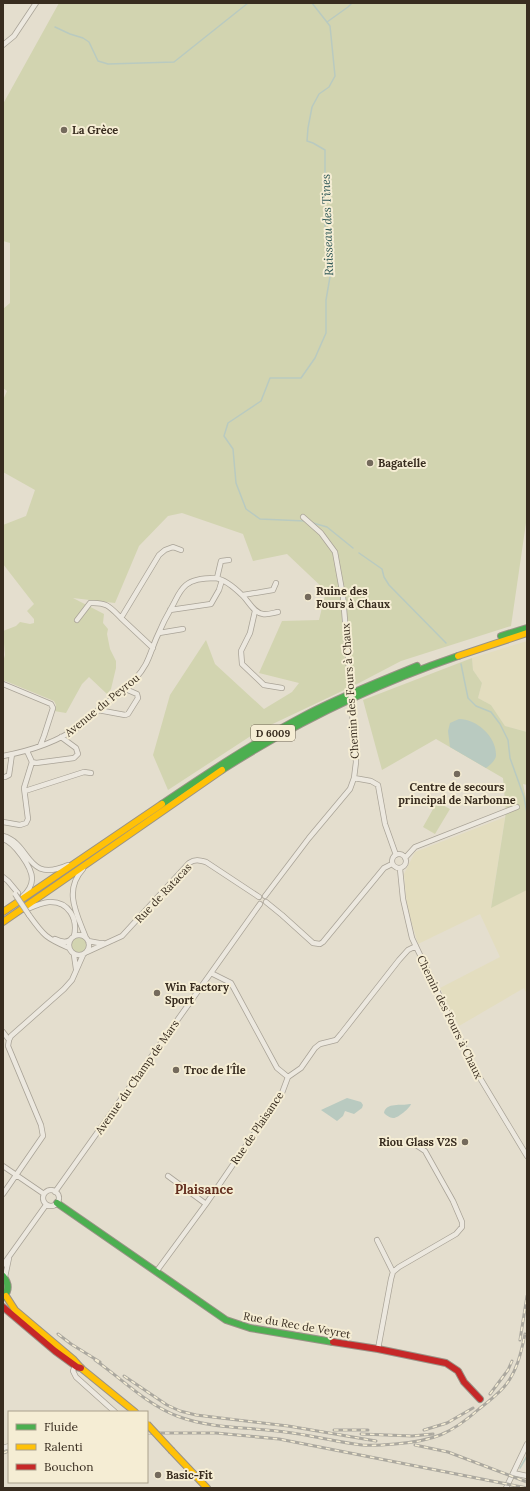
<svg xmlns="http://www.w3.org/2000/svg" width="530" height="1491" viewBox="0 0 530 1491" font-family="Lora,serif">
<rect width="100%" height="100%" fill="#e4dece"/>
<!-- farmland -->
<path fill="#e3ddbf" d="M527,641V732L505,726L491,705L478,698L482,683L473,670L472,658Z
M505,817L491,907L527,890V995L524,988L459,1026L440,988L500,957L480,914L418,944L407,907L404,874L415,852Z"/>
<!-- green -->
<path fill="#d2d4b0" d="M59,3H527V516L511,626L401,661L359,683L260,730L168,790L153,755L170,695L206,640L215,664L264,709L292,692L299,683L259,673L282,621L319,620L326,591L287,554L253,561L243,534L182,513L168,516L139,546L115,603L73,598L104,614L103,623L108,629L107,634L110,649L116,661V668L111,689L107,694L89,677L82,684L66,713L54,711L56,705L54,701L3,680V662L5,655L3,631L16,626L20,622L30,624L34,623V619L27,611L34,604L3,564V525L26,516L35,490L3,472V400L7,391L3,388V309L10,303V243L3,241V104Z
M472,658L473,670L482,683L478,698L491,705L505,726L527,732V785L523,784L527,803V890L491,908L506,812L503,778L436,739L382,770L363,700Z
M437,802L450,809L435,834L423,827Z
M71 945a8 8 0 1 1 16 0a8 8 0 1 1-16 0Z"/>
<!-- water -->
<path fill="#b9cac0" d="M459,719C477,719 497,737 496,756C495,761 490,765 486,768L450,747L448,731L450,723Z
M347,1098L361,1102L363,1105L362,1108L354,1114L345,1111L343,1116L337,1121L321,1110Z
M410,1104H411C410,1108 397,1119 393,1118C390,1118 386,1115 384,1113C386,1102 401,1106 410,1104Z"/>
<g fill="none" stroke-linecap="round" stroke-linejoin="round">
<!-- stream -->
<path stroke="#b9cac0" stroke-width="1.5" d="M327,22L348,7L352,3
M55,27L70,34L83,38L89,42L98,61L108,64L174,62L248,3
M305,521L260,519L246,509L236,483L233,449L224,436L228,423L261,401L270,378H301L315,358L326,333V300L331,271L325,225V150L313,143L307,141L308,128L312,107L319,94L329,87L335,76L330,26L312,3
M313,523L327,527L353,548
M359,553L382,569L384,577L389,585L446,643
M461,664L468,698L476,706L491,712L500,724L508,740L510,758L524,797L527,813
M520,1468L527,1456"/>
<defs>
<path id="street" d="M3,45L14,36L36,3
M303,517L321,533L335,552L343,596L350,683
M217,578L221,561L229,560
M243,595L273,590L276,583
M170,610L211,604L219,590L222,580
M255,611L250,633L241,651L242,664L264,685L282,688
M77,620L90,603C107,602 110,607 121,618
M159,633L183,629
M153,648L121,618L159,555L165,550L173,547L181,550
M3,684L51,704L53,708L44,736L40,746
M98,710L125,715L128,714L138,698L137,694L123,688
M27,751L32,762L36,763L74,758L78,754L76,748L61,737
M3,756C29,751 56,743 78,727C98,712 116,694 135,679C148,665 149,656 156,639C161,627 167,615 174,603C177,597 180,590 186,585C193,579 205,578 215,578C224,579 236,589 243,596C249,602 254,613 263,614C267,615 273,613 278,612
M3,777H5L9,775L12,754
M354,778L371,781L378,785L385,824L396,855
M25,791L84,772L91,773
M3,822L20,825L26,823L28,819L24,788L32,762
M3,836C32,844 25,884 68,865
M3,839C14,842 32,867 32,879C32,885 28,892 23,896
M392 861a7 7 0 1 1 14 0a7 7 0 1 1-14 0Z
M405,858L415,847L517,807
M83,869C63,891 77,914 86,938
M400,869L403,899L412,938L474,1068L527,1156
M3,877L8,881L18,893
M265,896L309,838L350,789L354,778L356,762L352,712
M266,902L282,915L313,943L320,944L323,942L384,868L392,864
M25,910C32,907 40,903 49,902C69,901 78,919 74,936
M29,915C44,936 46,938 69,948
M69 945a10 10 0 1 1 20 0a10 10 0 1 1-20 0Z
M55,939C59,941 66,943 70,940
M88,941L99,943H103
M87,952L122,936L189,863C195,859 199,860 206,862L259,897
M74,955L76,969
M211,973L231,983L277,1068L288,1077
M3,1032L9,1040L8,1046L41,1125L43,1136L3,1194
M9,1040L11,1036L64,989L72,980L83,955
M3,1166L44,1194
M168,1176L206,1204
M43 1198a8 8 0 1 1 16 0a8 8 0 1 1-16 0Z
M55,1192L260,904
M377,1240L393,1272
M3,1265L46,1205
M156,1272L206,1204L282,1093L288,1077L301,1068L315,1048L320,1044L336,1040L341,1034L399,960L408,950L416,946
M5,1277L9,1258
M378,1349L391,1279L393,1272L399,1267L456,1234L462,1227V1222L453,1201L425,1151L413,1143
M76,1363L73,1371L76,1377L115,1412
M3,1448L9,1446
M513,1473L527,1476
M506,1488L527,1444"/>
<path id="fast" d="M501,636L527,628
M222,770C295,723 376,684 458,656
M162,804C208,773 253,743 302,717C339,697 379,682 417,666
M57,1203L226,1320L250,1328L333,1342
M3,1276C9,1283 9,1290 4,1297"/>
<path id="slow" d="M458,656L527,633
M3,912L162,804
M3,922L222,770
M6,1296L15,1310L73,1359L81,1368L135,1412
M172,1451L207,1488"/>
<path id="jam" d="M3,1307L55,1351L77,1367L81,1368
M333,1342L378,1349L446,1363L458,1371L464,1382L480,1399"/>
</defs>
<!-- street casing -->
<use href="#street" stroke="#a9a397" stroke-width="6"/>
<!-- fast casing -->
<use href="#fast" stroke="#999286" stroke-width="8"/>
<!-- slow casing -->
<use href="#slow" stroke="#999286" stroke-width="8"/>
<!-- jam casing -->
<use href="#jam" stroke="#999286" stroke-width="8"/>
<!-- street -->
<use href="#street" stroke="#ece8df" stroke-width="4.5"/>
<!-- fast -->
<use href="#fast" stroke="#4caf50" stroke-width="6"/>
<!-- slow -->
<use href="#slow" stroke="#ffc107" stroke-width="6"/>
<!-- jam -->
<use href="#jam" stroke="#c62828" stroke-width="6"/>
<defs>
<path id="rail" d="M58,1334L71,1344L100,1362
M520,1340L527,1296
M95,1360C122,1379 146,1404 177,1416C211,1429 250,1427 285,1432C311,1435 336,1442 362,1445C373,1446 384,1445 395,1444C433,1441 451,1434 479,1409C488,1402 497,1395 504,1387C517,1372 521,1353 525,1334
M124,1376L167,1405L180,1411L196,1415L288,1426L376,1441
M490,1394L508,1370L512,1361
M334,1430H368
M424,1430L447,1423L473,1408
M147,1433H216L279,1439L527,1488
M361,1434L412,1436L433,1434
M415,1445L448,1452L527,1482
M3,1453L9,1451"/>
</defs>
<!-- rail casing -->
<use href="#rail" stroke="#aba89f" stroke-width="3"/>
<!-- rail -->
<use href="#rail" stroke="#f5edd4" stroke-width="1.5" stroke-dasharray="4.5" stroke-linecap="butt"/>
<defs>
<path id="street-bridge" d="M350,683L352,712
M15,894L29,915"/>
<path id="slow-bridge" d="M147,1424L172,1451"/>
</defs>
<!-- street-bridge casing -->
<use href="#street-bridge" stroke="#a9a397" stroke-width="6" stroke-linecap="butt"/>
<!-- slow-bridge casing -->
<use href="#slow-bridge" stroke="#999286" stroke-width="8" stroke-linecap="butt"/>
<!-- street-bridge -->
<use href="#street-bridge" stroke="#ece8df" stroke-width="4.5"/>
<!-- slow-bridge -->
<use href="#slow-bridge" stroke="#ffc107" stroke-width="6"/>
</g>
<!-- markers -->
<g fill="#746a5c" stroke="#f5edd4" stroke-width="1.5">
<circle cx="64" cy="130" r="4"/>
<circle cx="370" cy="463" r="4"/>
<circle cx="308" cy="597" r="4"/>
<circle cx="457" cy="774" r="4"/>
<circle cx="157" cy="993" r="4"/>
<circle cx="176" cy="1070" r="4"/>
<circle cx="465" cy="1142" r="4"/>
<circle cx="158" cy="1475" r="4"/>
</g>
<g text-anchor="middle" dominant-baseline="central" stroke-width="4" stroke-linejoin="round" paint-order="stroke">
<!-- shield labels -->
<rect fill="#f5edd4" stroke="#716655" stroke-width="1" x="251" y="725" width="44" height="16" rx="3"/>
<g font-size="10" font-weight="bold" fill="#382c1f">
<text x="273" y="733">D 6009</text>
</g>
<!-- poi labels -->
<g font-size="11" font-weight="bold" fill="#382c1f" stroke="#f5edd4" text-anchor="start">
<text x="72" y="130">La Grèce</text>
<text x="378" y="463">Bagatelle</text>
<text x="316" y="591">Ruine des<tspan x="316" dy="13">Fours à Chaux</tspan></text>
<text x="457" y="787" text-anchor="middle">Centre de secours<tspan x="457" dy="13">principal de Narbonne</tspan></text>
<text x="165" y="987">Win Factory<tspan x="165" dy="13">Sport</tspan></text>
<text x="184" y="1070">Troc de l'Île</text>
<text x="457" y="1142" text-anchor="end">Riou Glass V2S</text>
<text x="166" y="1475">Basic-Fit</text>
</g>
<!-- street labels -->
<g font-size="11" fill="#382c1f" stroke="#f5edd4">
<text transform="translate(350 691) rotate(-94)">Chemin des Fours à Chaux</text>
<text transform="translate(102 705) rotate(-39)">Avenue du Peyrou</text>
<text transform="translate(163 893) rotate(-47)">Rue de Ratacas</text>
<text transform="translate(450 1017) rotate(64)">Chemin des Fours à Chaux</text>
<text transform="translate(137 1077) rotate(-55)">Avenue du Champ de Mars</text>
<text transform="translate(257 1128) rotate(-56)">Rue de Plaisance</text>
<text transform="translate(297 1325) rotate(10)">Rue du Rec de Veyret</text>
</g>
<!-- water labels -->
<g font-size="12" font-style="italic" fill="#2e5857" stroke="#f5edd4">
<text transform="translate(327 225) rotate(-92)">Ruisseau des Tines</text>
</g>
<!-- quarter labels -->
<g font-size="13" font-weight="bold" fill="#642f1f" stroke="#f5edd4">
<text x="204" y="1189">Plaisance</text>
</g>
</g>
<!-- border -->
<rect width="530" height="1491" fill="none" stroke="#382c1f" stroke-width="8"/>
<!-- legend -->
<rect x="8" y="1411" width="140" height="72" fill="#f5edd4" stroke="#a9a08c"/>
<rect x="16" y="1424" width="20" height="6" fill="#4caf50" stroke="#a9a08c"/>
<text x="44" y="1431" font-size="12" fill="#382c1f">Fluide</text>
<rect x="16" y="1444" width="20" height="6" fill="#ffc107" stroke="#a9a08c"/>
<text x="44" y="1451" font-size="12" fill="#382c1f">Ralenti</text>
<rect x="16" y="1464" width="20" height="6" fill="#c62828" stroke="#a9a08c"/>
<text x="44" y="1471" font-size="12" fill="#382c1f">Bouchon</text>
</svg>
